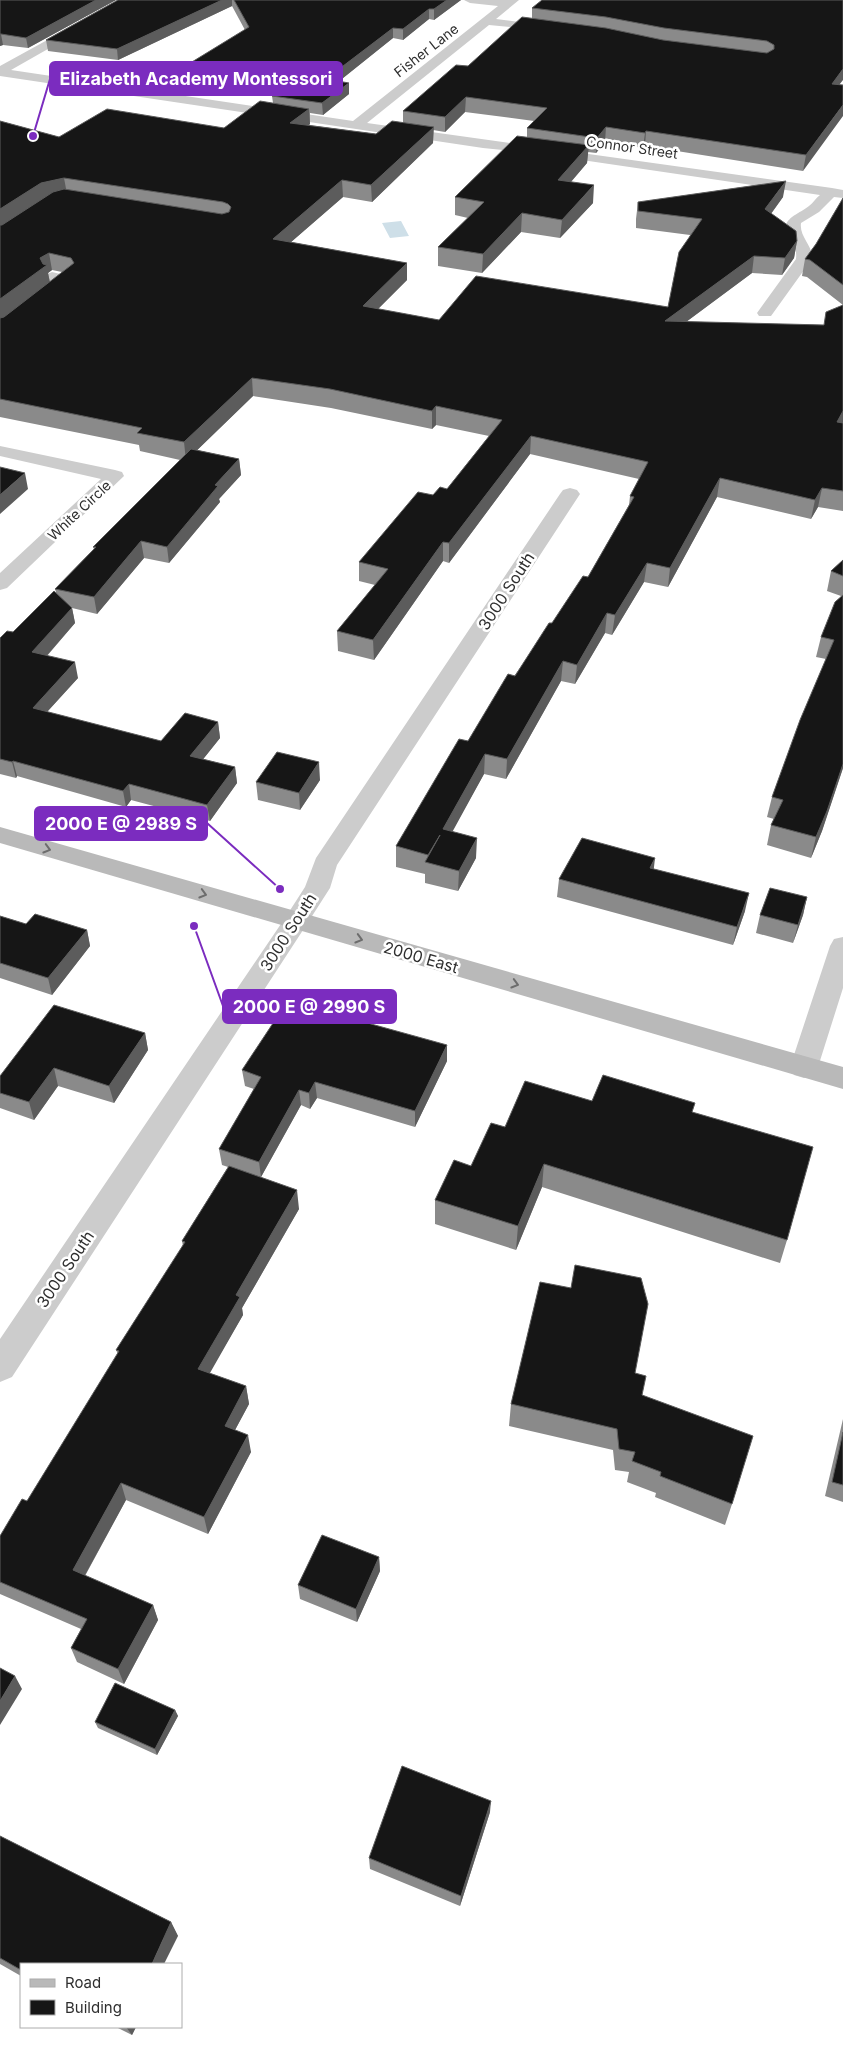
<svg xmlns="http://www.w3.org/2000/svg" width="843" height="2048" viewBox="0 0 843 2048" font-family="Inter,sans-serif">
<rect width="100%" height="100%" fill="#fff"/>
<!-- water -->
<path fill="#cedfe8" d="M401,221L409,236L390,238L382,223Z"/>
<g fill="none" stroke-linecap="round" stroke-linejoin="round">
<!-- street -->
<path fill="#ccc" fill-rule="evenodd" d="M120,0H134L11,70L353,121L498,6L470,3L464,0H519L496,19L550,26L556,29L554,31L489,25L367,123L832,188L843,190V198L834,197L819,212L801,223C799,237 813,245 812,259L771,316H759L757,313L796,259C797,249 794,245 789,237C778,219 798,215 809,206C813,203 816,198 820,195L541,154L483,148L0,76V66Z
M52,272L73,277L75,280L6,333L0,335V322L54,282L47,280L44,277L47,274Z
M0,446L115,470L122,472L124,476L7,588L0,590V573L101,479L0,456Z
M570,488L577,490L580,494L337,865L330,888L305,927L12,1377L0,1382V1339L287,915L305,887L316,858L560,494L563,490Z
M843,937V988L818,1067L814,1075L804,1078L794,1075L790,1067L830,946L834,939Z"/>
<!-- secondary -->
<path fill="#b9b9b9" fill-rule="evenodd" d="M0,827L843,1067V1089L0,843Z"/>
</g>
<!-- wall -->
<path fill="#8a8a8a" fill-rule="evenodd" d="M0,0H116L28,48L3,45L0,46Z
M118,0H461L434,20L429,19L403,40L393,38L339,81L349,94L323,115L310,113V124L309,125L376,134L403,122V111L468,66L532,19V8L843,0L839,85L803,171L645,146L643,148L605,142L596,153L588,152L587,163L571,182L593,203L560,238L521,232L482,273L438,266V247L468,218L455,215V197L527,137V128L534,121L465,112L445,132L433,130V143L372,202L343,197L291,242L407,263V280L378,309L439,320L668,307L690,235L636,228V219L638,202L783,197L771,214L797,241L794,258L782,275L752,273L686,322L824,325L843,305V422L842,423H843V511L818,507L811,519L717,497L668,587L644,582L612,635L605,633L575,684L561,681L506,779L484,774L452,831L476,858L458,891L425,883V874L396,867V846L468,741L552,623L588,577L629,505L630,496L639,479L530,454L449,563L443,561L374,660L338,651L337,631L375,585L359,581V562L433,495L447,489L489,436L436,425L432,429L331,408L253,396L197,450L239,459L241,475L219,499L220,502L169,563L144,558L97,614L72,608L75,623L47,656L78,678L47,712L161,741L218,722L220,738L203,759L235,767L237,783L210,821L131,800L126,807L17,776L16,778L0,774V638L13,632L56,592L55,589L94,549L93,547L180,460L140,451L139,445L0,417V121L59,137L224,128L273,103L272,96L279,91L188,76L187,65L245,30L232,6L118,60L48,51L46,40ZM52,270L62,272L50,282L48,273Z
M843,198V305L807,277L802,276L805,259L816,244Z
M843,560V768L822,831L811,858L767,845L771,825L774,819L767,817L772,797L826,659L816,657L821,637L841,596L827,591L831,571Z
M320,780L300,810L258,800L256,782Z
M654,869L745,911L733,945L557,897L559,879Z
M807,897L803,915L793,943L756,933L760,915Z
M0,916L26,924L87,930L90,946L52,995L0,978Z
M337,1011V1015L447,1061L415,1127L317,1098L310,1109L301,1105L261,1177L299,1209L242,1308L243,1315L209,1373L246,1386L249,1404L235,1430L251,1452L208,1534L126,1500L85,1576L153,1605L158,1620L124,1684L77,1662L71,1648L81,1629L0,1594V1536L27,1501L118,1354L116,1350L183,1246L182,1241L228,1167L222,1165L219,1149L254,1089L245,1086L242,1070Z
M145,1033L148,1050L114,1103L58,1086L34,1120L0,1108V1076Z
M592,1101L693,1112L787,1240L780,1263L542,1187L516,1250L435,1224V1200L471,1166L505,1127Z
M571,1288L635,1373L642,1395L732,1504L725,1525L655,1497L656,1493L627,1482L629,1472L615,1470L613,1450L509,1426L511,1404Z
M843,1419V1502L825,1496Z
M379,1557L380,1571L357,1622L300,1599L298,1585Z
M175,1710L178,1716L157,1755L98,1728L95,1722Z
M490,1812L460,1906L370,1869L369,1858Z
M0,1836L171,1922L178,1936L21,1964V1976L0,1964Z
M116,2027H136L132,2035Z"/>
<!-- shaded-wall -->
<path fill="#5c5c5c" d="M96,0H116L28,48L26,38Z
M222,0H232V6L118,60L117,49Z
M447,0H461L434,20V9Z
M429,9V19L403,40V29Z
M393,28V38L327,91L326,79Z
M0,34H1L3,45L0,46Z
M843,69V80L829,98L832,84Z
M349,83V94L323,115L322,103Z
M466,97L465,112L445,132V117Z
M843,105V116L803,171L806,155Z
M309,109L310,124L291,138L290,123Z
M434,127L433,143L372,202L371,185Z
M606,127L605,142L596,153L597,138Z
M646,131L645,146L643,148L645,133Z
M589,145L587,163L557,198L558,180Z
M64,178L67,194L0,228V209L41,183Z
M342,180L343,197L275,256L273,239Z
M786,181L783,197L762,226L765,209Z
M594,185L593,203L560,238L562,220Z
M522,213L521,232L482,273L483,254Z
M797,241L794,258L782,275L785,258Z
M49,253L52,270L48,273L50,283L0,320V299L40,258Z
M754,256L752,273L663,339L665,321Z
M407,263V280L363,324V306Z
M252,378L253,396L186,461L184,442Z
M436,406V425L432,429V411Z
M843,411V422L833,441L837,422Z
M531,436L530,454L449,563V543Z
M239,459L241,475L219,499L220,502L169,563L167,547L215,485Z
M25,473L28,489L0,514V495Z
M720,478L717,497L668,587L670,568Z
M822,488L818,507L811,519L815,500Z
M141,541L144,558L97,614L94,597Z
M443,542V561L374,660L373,640Z
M647,563L644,582L612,635L615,615Z
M72,608L75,623L36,668L32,652Z
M607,613L605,633L575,684L577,665Z
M563,661L561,681L506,779L507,759Z
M75,662L78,678L36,724L33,708Z
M218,722L220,738L193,772L190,756Z
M485,754L484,774L443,849V829Z
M13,761L17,776L16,778L12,762Z
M319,762L320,780L300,810L299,793Z
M843,764V768L822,831L811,858L816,837Z
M235,767L237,783L210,821L207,805Z
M129,784L131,800L126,807L123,791Z
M477,838L476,858L458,891L459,871Z
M655,858L653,876L650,868Z
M749,893L745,911L733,945L737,927Z
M807,897L803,915L793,943L798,925Z
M87,930L90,946L52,995L48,978Z
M145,1033L148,1050L114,1103L109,1086Z
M447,1045V1061L415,1127V1111Z
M54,1068L58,1086L34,1120L29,1102Z
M315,1082L317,1098L310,1109L309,1093Z
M299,1090L301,1105L261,1177L259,1162Z
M544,1164L542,1187L516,1250L518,1226Z
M297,1190L299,1209L242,1308L243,1315L202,1387L198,1369L236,1295Z
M246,1386L249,1404L228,1443L225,1426Z
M248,1435L251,1452L208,1534L204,1517Z
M121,1483L126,1500L79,1586L73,1570Z
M379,1557L380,1571L357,1622L356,1609Z
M153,1605L158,1620L124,1684L118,1669Z
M15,1676L22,1689L0,1725V1701Z
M175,1710L178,1716L157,1755L155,1749Z
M491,1801L490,1812L460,1906L461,1896Z
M171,1922L178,1936L164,1964H152Z
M126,2027H136L132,2035Z"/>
<!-- building -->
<path fill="#161616" stroke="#5c5c5c" d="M0,0H96L26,38L1,34H0Z
M118,0H222L117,49L46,40Z
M234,0H447L434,9H429L403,29L393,28L326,79L349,83L322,103L272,96L291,81L187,65L249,27Z
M542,0H843V69L832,84L843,85V105L806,155L646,131L645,133L606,127L597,138L527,128L547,108L466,97L445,117L403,111L456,65L468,66L522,17L606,28L663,40L767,53L774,49V45L767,41L664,28L606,17L532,8Z
M260,101L309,109L290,123L376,134L392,121L434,127L371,185L342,180L273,239L407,263L363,306L439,320L476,276L668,307L679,252L702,219L638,211V202L786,181L765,209L796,231L797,241L785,258L754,256L665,321L824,325L826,312L843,305V411L837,422L843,423V491L822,488L815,500L720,478L670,568L647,563L615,615L607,613L577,665L563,661L507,759L485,754L443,829L477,838L459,871L425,862L440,835L428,855L396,846L459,739L468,741L508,674L515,676L549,623H552L583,576L588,577L634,497L630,496L648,462L531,436L449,543L443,542L373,640L337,631L388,569L359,562L418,492L433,495L440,487L447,489L502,420L436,406L432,411L330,389L252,378L184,442L137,433L142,428L0,399V318L4,317L74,263L71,258L49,253L40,258L43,264L47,265L0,299V225H2L53,192L64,189L222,214L229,212L231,207L228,204L223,202L64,178L41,183L0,209V121L59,137L107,109L224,128Z
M517,136L589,145L558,180L594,185L562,220L522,213L483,254L438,247L484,202L455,197Z
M843,198V285L810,260L805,259L816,244Z
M191,449L239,459L215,485L218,486L167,547L141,541L94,597L55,589L96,547H93Z
M0,467L25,473L0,495Z
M843,560V576L831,571Z
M54,591L72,608L32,652L75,662L33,708L161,741L185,713L218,722L190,756L235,767L207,805L129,784L123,791L13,761L12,762L0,759V638L7,631L13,632Z
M843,595V764L827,811L816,837L771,825L783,800L772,797L800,720L834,640L821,637L835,602Z
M277,752L319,762L299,793L256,782Z
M582,838L655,858L650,868L749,893L737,927L559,879Z
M770,888L807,897L798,925L760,915Z
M35,914L87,930L48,978L0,963V916L26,924Z
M291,996L337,1011L335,1014L447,1045L415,1111L315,1082L309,1093L299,1090L259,1162L219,1149L261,1077L242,1070Z
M54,1005L145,1033L109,1086L54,1068L29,1102L0,1093V1076Z
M603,1075L695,1103L692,1112L813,1147L787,1240L544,1164L518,1226L435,1200L454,1160L471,1166L491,1123L505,1127L525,1081L592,1101Z
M229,1166L297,1190L236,1295L240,1297L198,1369L246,1386L225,1426L248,1435L204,1517L121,1483L73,1570L153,1605L118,1669L71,1648L87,1619L0,1582V1536L22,1499L27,1501L119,1351L116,1350L185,1242L182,1241Z
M575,1265L641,1278L648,1304L635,1373L646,1376L642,1395L753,1436L732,1504L660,1476L661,1472L632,1461L635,1452L619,1449L617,1429L511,1404L540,1282L571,1288Z
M843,1432V1485L832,1482Z
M322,1535L379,1557L356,1609L298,1585Z
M0,1668L15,1676L0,1701Z
M115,1683L175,1710L155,1749L95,1722Z
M402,1766L491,1801L461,1896L369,1858Z
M0,1836L171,1922L152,1964H21V1970L0,1958Z"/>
<!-- one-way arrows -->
<defs><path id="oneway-chevron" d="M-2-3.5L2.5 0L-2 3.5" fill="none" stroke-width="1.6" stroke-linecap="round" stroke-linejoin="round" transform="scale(1.25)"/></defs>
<g stroke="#6d6d6d">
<use href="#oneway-chevron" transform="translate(47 849) rotate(16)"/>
<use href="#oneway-chevron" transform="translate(203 894) rotate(16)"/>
<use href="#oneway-chevron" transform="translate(359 939) rotate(16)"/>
<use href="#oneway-chevron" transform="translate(515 984) rotate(16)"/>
</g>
<g text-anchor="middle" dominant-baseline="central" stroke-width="5" stroke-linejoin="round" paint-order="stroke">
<!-- far-street labels -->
<g font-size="14" fill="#2f2f2f" stroke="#fff">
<text transform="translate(426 50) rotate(-38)">Fisher Lane</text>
<text transform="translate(632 147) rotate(8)">Connor Street</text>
<text transform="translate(79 510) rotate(-43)">White Circle</text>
</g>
<!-- street labels -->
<g font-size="16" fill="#2f2f2f" stroke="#fff">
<text transform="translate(506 591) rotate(-57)">3000 South</text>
<text transform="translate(288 932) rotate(-57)">3000 South</text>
<text transform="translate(421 957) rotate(16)">2000 East</text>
<text transform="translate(65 1269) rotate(-56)">3000 South</text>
</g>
</g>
<!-- callouts -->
<path fill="none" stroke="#7b2cbf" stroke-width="2" d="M33 136L50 79M280 889L207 823M194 926L223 1006"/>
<g fill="#7b2cbf" stroke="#fff" stroke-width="2">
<circle cx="33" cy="136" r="5"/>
<circle cx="280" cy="889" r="5"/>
<circle cx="194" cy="926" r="5"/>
</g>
<g fill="#7b2cbf" stroke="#7b2cbf" stroke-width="2">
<rect x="50" y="62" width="292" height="33" rx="5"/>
<rect x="35" y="807" width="172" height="33" rx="5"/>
<rect x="223" y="990" width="173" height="33" rx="5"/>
</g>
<g font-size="18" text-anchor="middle" font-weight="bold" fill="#fff">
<text x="196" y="85">Elizabeth Academy Montessori</text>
<text x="121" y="830">2000 E @ 2989 S</text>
<text x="309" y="1013">2000 E @ 2990 S</text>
</g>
<!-- legend -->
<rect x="20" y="1963" width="162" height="65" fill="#ffffff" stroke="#acacac"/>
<rect x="30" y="1979" width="25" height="8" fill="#b9b9b9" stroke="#acacac"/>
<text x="65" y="1988" font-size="15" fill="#2f2f2f">Road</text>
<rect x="30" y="2000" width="25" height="15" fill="#161616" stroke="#acacac"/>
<text x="65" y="2013" font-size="15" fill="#2f2f2f">Building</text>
</svg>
